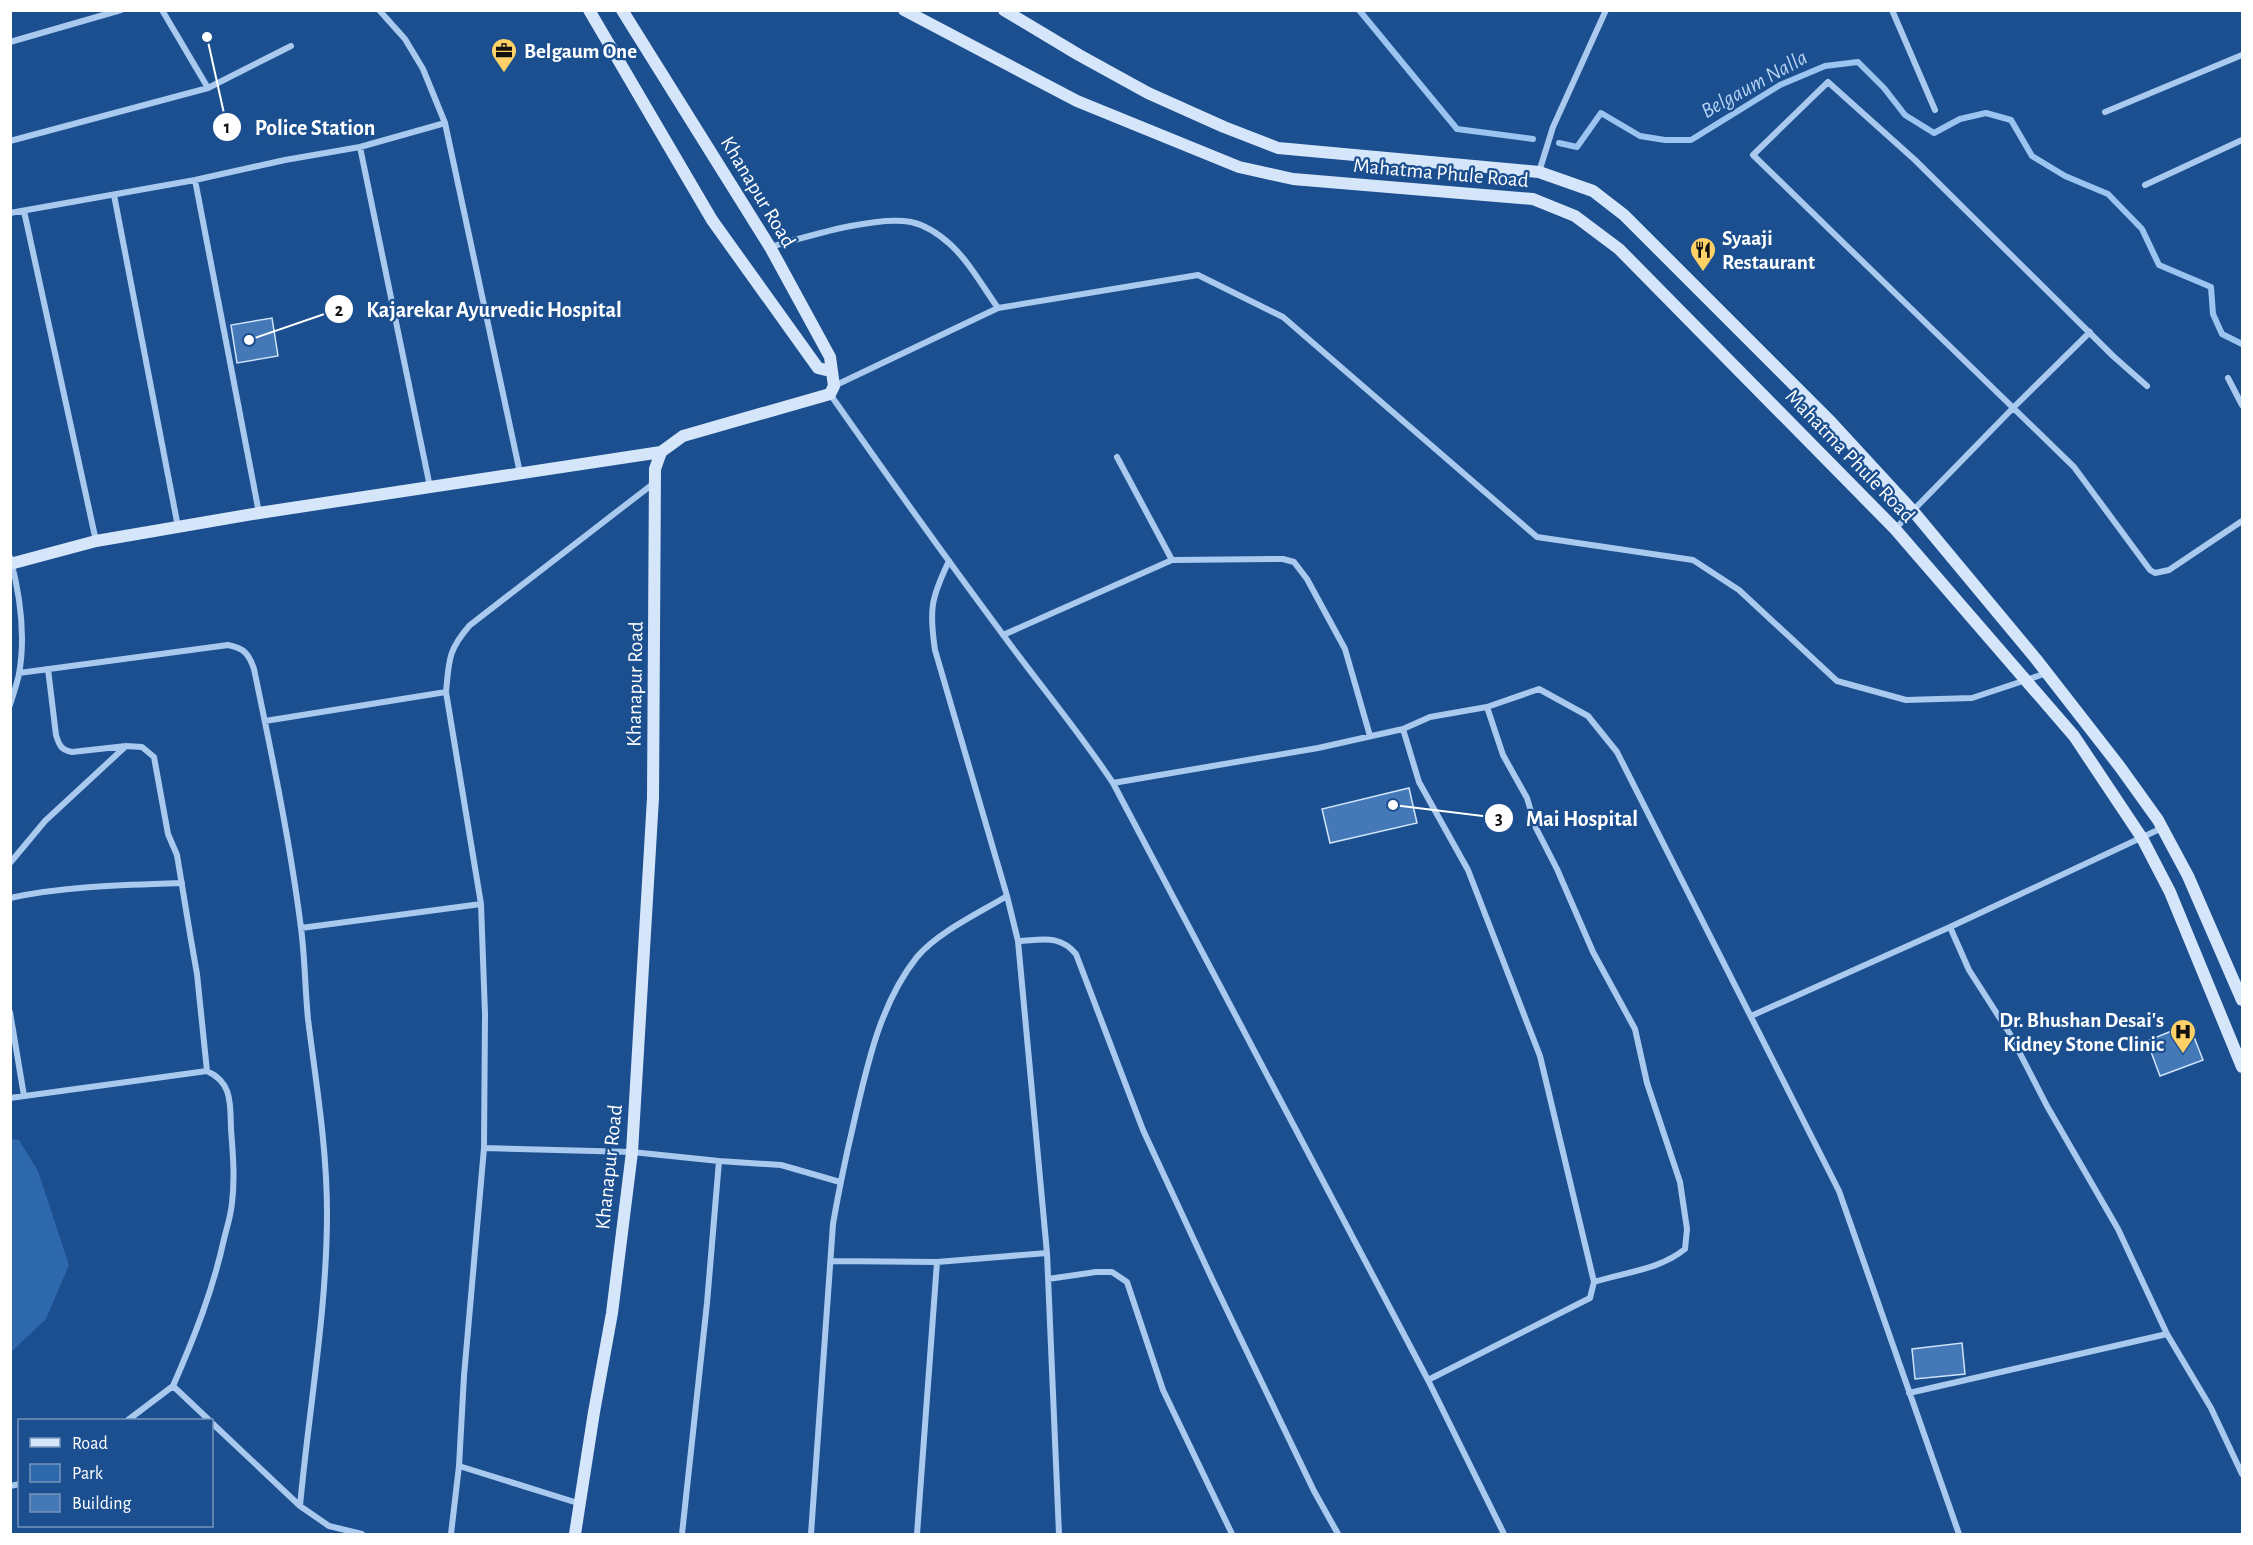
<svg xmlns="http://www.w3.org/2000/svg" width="2253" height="1545" viewBox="0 0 2253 1545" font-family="'Alegreya Sans',sans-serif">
<rect width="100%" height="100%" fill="#1b4f8f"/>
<!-- green -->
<path fill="#2e69ad" d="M11,1139L19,1140L38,1171L69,1265L46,1319L11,1352Z"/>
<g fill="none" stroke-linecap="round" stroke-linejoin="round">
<!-- stream -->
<path stroke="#9cc4f0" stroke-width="6" d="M1359,10L1457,129L1533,139
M1559,143L1577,147L1601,113L1640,136L1665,140H1691L1780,85L1825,66L1858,62L1884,88L1905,115L1934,133L1960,119L1986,113L2011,120L2032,156L2065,176L2108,194L2142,229L2159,265L2211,287L2213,314L2222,334L2242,344"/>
</g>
<!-- building -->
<path fill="#4478b7" stroke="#cfe3fa" stroke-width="1.5" d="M272,318L278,356L237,363L231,325Z
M1409,788L1417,823L1330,843L1322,809Z
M2189,1024L2203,1060L2160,1076L2147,1041Z
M1962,1343L1965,1374L1915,1379L1912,1349Z"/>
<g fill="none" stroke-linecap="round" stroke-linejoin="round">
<!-- street -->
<path stroke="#a9c9ee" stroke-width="6" d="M162,10L208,88
M379,10L405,39L423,69L445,123L520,473
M1892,10L1935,110
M10,42L121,10
M2105,112L2242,55
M10,141L208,88L291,46
M360,147L430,487
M1539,172L1553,127L1606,10
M195,180L259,513
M2145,185L2242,140
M114,195L178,527
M24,211L96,541
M10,213L195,180L285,160L360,147L445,123
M770,247C806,237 876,215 911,222C925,225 940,235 951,245C970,263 983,287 998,308
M2228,378L2242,405
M834,386L998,308L1198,275L1283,317L1537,537L1693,560L1739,590L1837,681L1906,700L1972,698L2047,673
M2147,386L2113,356L1915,160L1828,82L1753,155L2074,467L2150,570L2155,573L2169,570L2242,521
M830,394C886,474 943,554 1001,632C1038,683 1078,730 1113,783L1428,1380L1504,1534
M1117,457L1172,560L1283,559L1294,562L1307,579L1345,649L1370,736
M1895,529L2013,408L2090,332
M10,557C20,594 26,635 19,674C17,684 13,695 10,705
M949,561C931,598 929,610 935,650L1007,896L1018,941L1047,1253L1059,1534
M1003,635L1172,560
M48,669L56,735C59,745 61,750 72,752L126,746L142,747L154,757L168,834L177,855L190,934L197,974L207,1071
M19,673L228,645C244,648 249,654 254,669C272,755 290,842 301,928C305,958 305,989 308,1019C316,1083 327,1147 327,1213C327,1311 309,1408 300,1506
M265,721L446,692
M1403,729L1419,782L1468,870L1540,1056L1594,1282C1625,1272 1659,1270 1685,1249L1687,1229L1680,1182L1647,1083L1635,1029L1593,952L1557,869L1536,828L1527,798L1503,755L1487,707
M1113,783L1318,748L1403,729L1430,717L1487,707L1539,689L1588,716L1617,752L1839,1191L1959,1534
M10,863L45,821L126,746
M10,898C66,886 125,885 182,883
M1950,927L2162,828
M301,928L481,904
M1018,941C1042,940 1059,934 1076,954L1143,1130L1213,1281L1314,1491L1338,1534
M10,1012L24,1096
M1751,1016L1950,927L1969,970L2010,1034L2047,1106L2118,1229L2167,1334L2211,1408L2242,1474
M10,1098L207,1071C233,1083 230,1104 231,1129C233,1154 235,1179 232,1203C231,1215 227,1227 224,1239C213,1290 194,1338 173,1386
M484,1148L632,1152L719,1161L781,1165L840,1182
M832,1261L937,1262L1047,1253
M1048,1279L1096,1272H1112L1127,1282L1163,1390L1232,1534
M1428,1380L1590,1298L1594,1282
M1909,1393L2167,1334
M128,1420L173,1386L209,1420
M212,1423L300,1506L329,1526L362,1534
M459,1466L581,1504
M10,1486L20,1484
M451,1534L459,1466L464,1376L484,1148L485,1014L481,904L446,692C449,660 448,650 470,625L654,483
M682,1534L707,1303L719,1161
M811,1534L833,1224C839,1189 846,1156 854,1122C867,1066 880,1003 917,957C938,932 979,913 1007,896
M917,1534L937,1262"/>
<!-- secondary -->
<path stroke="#d6e6fa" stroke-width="12" d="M589,10L712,220L818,368L830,371
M904,10L1077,101L1239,167L1293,179L1533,199L1575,216L1619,249L1895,529L2074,736L2142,838L2170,892L2242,1067
M1004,10L1079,55L1148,93L1224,127L1278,148L1539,172L1593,191L1624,215L1831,422L1913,511L2036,659L2120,767L2158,820L2188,876L2242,1000
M10,564L96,541L259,513L661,452
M575,1534L594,1412L612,1313L632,1152L653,798L655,469L661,452L683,436L830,394L834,386L830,357L770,247L622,10"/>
</g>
<!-- icons -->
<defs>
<symbol id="office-pin" viewBox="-11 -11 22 30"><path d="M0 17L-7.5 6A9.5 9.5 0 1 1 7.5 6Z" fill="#ffd166" stroke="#1b4f8f"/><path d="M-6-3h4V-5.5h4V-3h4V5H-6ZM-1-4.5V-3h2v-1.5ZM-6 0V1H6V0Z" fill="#111"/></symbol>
<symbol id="restaurant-pin" viewBox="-11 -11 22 30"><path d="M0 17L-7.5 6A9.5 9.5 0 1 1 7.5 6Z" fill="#ffd166" stroke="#1b4f8f"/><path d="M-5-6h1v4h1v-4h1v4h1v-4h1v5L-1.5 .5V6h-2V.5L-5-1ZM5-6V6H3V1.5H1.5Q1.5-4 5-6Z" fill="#111"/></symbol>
<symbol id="hospital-pin" viewBox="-11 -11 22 30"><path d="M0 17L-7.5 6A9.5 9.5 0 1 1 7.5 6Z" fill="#ffd166" stroke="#1b4f8f"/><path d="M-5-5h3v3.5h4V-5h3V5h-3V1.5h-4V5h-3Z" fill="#111"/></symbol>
</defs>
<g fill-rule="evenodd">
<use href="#office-pin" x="489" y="36" width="30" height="40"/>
<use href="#restaurant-pin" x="1688" y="235" width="30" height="40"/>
<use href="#hospital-pin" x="2168" y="1017" width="30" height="40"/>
</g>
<g text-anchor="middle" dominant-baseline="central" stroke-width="4.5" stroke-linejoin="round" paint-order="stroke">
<!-- poi labels -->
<g font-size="21" font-weight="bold" fill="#fff" stroke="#1b4f8f" text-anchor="start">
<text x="524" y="51">Belgaum One</text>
<text x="1722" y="238">Syaaji<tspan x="1722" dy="24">Restaurant</tspan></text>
<text x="2164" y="1020" text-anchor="end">Dr. Bhushan Desai's<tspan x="2164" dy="24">Kidney Stone Clinic</tspan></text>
</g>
<!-- street labels -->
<g font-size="21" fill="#fff" stroke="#1b4f8f">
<text transform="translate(1441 173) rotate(5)">Mahatma Phule Road</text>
<text transform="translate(758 192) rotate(59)">Khanapur Road</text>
<text transform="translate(1850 456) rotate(46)">Mahatma Phule Road</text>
<text transform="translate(635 684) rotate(-89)">Khanapur Road</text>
<text transform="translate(609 1167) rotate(-84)">Khanapur Road</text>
</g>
<!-- water labels -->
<g font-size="22" font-style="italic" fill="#b5d3f5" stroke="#1b4f8f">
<text transform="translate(1754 84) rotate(-29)">Belgaum Nalla</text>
</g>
</g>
<!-- callouts -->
<path fill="none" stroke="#fff" stroke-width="2" d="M207 37L227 127M249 340L339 309M1393 805L1499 818"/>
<g fill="#fff" stroke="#1b4f8f" stroke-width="2">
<circle cx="207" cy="37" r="6"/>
<circle cx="249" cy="340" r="6"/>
<circle cx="1393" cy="805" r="6"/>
<circle cx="227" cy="127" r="15"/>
<circle cx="339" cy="309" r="15"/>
<circle cx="1499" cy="818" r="15"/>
</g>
<g font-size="18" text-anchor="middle" font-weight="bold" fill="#111">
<text x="227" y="133">1</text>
<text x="339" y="316">2</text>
<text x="1499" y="824">3</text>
</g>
<g font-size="22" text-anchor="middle" font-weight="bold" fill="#fff" stroke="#1b4f8f" stroke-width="4.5" stroke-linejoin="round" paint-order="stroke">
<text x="315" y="135">Police Station</text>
<text x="494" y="317">Kajarekar Ayurvedic Hospital</text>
<text x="1582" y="826">Mai Hospital</text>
</g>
<!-- border -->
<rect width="2253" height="1545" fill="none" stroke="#ffffff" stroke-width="24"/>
<!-- legend -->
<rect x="18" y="1419" width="195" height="108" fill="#1b4f8f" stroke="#7695bc" stroke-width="1.5"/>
<rect x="30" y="1438" width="30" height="9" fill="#d6e6fa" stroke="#7695bc" stroke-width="1.5"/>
<text x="72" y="1449" font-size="18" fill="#ffffff">Road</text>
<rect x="30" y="1464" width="30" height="18" fill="#2e69ad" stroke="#7695bc" stroke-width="1.5"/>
<text x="72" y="1479" font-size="18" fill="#ffffff">Park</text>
<rect x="30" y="1494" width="30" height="18" fill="#4478b7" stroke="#7695bc" stroke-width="1.5"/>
<text x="72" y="1509" font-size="18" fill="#ffffff">Building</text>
</svg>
